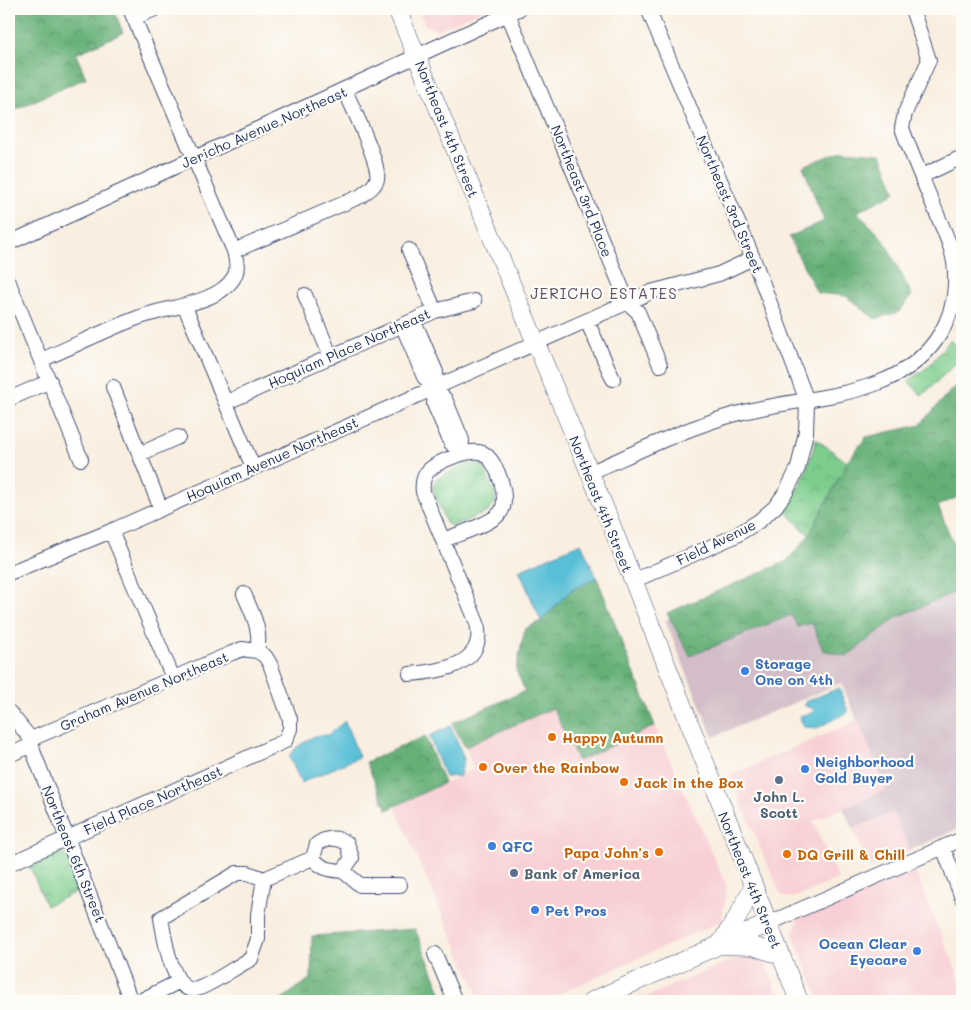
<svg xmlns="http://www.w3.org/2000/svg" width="971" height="1010" viewBox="0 0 971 1010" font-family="Mali,sans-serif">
<defs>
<pattern id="forest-crowns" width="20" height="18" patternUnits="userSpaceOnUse" patternTransform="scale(1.25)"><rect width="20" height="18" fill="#66b078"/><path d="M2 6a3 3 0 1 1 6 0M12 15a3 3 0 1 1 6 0" fill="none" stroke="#539066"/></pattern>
<pattern id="park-crowns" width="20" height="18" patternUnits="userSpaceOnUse" patternTransform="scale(1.25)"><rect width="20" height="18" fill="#7dcd8d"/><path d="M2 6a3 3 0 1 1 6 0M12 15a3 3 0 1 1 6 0" fill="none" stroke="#6bb07c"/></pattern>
</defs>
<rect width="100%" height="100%" fill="#fdfcf7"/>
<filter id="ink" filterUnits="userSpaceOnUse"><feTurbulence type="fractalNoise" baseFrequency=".02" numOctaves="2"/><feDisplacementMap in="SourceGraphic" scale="10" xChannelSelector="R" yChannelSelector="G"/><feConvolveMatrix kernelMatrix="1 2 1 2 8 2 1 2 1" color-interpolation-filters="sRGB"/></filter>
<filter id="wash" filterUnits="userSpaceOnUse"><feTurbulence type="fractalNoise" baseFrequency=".0096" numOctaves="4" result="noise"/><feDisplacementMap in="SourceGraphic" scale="20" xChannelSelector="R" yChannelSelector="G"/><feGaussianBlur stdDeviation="1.12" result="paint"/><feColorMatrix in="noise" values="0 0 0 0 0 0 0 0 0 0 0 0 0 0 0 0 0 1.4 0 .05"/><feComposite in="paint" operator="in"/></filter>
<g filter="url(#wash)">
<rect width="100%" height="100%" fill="#f9eedf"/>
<!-- built -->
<path fill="#f7cfd4" d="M418,9H485L437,30L425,25Z
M553,707L578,761L655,726L727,887L722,921L543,1001H481L395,807L474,769L465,747Z
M858,720L888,789L813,821L838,879L796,897L788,898L781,895L729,776Z
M893,811L910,850L870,868L853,829Z
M915,872L962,984V1001H820L793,935L798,918Z
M740,956H756L766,964L781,1001H637Z"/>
<!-- industrial -->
<path fill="#d2bdc8" d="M787,566L823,650L962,589V827L910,850L893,812L853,829L843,808L887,789L841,683L713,737L665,620Z"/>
<!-- forest -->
<path fill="url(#forest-crowns)" stroke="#40706b" d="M9,9H114L123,33L76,54L86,78L9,112Z
M842,151L881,154L896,192L857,212L884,240L912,295L899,312L875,319L846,296L817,293L789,237L824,221L803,166Z
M962,378V495L938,506L962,564V589L896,618L847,656L823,650L812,623L798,627L791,615L690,656L667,613L787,561L809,535L847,462L866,437L920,425Z
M597,578L655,726L578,761L553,708L465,747L452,723L525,691L516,670L525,629L541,621L571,590Z
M425,736L444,783L387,810L366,762Z
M415,929L445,1001H279L311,978L312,936Z"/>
<!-- park -->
<path fill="url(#park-crowns)" stroke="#4c7e76" d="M950,340L962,353V357L922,396L908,381L929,366Z
M816,439L847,462L809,535L784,510C801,487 809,467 816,439Z
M469,463L479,464L484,468L495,493V503L488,512L452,526L446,523L432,488L437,478Z
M54,850L66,855L81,890L46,906L28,861Z"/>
<!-- water -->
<path fill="#59bfd7" stroke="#3a779a" d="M581,543L597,578L571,590L541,621L519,570Z
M839,688L848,712L817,728L804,727L799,716L813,713L814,709L805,706V702Z
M345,721L359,757L301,783L289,756L297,747L314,736L328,735Z
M451,726L464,759L460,776L445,777L429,736Z"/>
</g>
<g filter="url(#ink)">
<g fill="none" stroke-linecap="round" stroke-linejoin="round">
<defs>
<path id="minor" d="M508,14L628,303L638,312L660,365
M134,18L155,9
M922,176L962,157
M9,243L519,9
M409,250L435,311
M234,251L361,196C367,191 375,187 377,179C381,165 352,107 345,90
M9,283L81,459
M305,295L331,357
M185,307L253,467
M587,321L613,379
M407,324L418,330L436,372L434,404L451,443L461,454
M407,324L406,334L424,377L445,399L462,440L461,454
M41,360C74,346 107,329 140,317C166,307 219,304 234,277C239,269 236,259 234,251L130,9
M113,387L161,509
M9,399L50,381
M227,402L435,311L474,301
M140,454L178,437
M589,473C637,452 685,428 736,414C804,394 899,402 940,334C951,316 956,294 955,273C955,255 946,235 939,219C927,189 913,159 902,128L905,113L929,60L912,9
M111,531L173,678
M9,573L111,531L651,292L719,274L753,258
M633,581L735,536L759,521L775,507L786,492L798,468L806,432L807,401L753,258L648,9
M410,674C433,672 474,668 478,639C479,634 478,628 477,623L423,492C422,484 423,476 429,470C439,461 470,448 483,453C497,460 512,502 499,514C489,525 458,534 443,540
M9,712L31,739L33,751L131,1001
M31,739L232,653L242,649L257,651
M9,755L32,745
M943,847L962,898
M313,858L317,844C327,837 337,837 347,843L352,858L343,871L360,885H400
M9,864L285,741L290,729V719L270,664L265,656L257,651C262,630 252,613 244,594
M264,879L258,914V939L251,959C237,966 211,985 197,989C172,996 164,935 161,918L237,873H248L264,879L313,858C321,869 330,870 343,871
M767,924L962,839
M435,954L455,1001
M140,1001L178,982"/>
<path id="major" d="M397,9L607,514L799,1001
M720,944L737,918L753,887
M722,945L753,946L780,955
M592,1001L767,924"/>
</defs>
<!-- minor casing -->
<use href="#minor" stroke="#3c4c71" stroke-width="16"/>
<!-- major casing -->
<use href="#major" stroke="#3c4c71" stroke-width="19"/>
<!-- minor -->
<use href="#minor" stroke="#fff" stroke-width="14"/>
<!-- major -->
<use href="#major" stroke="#fff" stroke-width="18"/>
</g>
</g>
<!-- markers -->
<g fill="#3f7fe0" stroke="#fdfcf7" stroke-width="2">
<circle cx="745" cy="671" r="5"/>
<circle cx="805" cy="769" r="5"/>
<circle cx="492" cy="846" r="5"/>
<circle cx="535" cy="910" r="5"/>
<circle cx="917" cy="951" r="5"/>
</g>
<g fill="#e8710a" stroke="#fdfcf7" stroke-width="2">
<circle cx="552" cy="737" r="5"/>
<circle cx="483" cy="767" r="5"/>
<circle cx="624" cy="782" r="5"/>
<circle cx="659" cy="852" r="5"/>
<circle cx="787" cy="854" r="5"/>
</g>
<g fill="#5c6f8a" stroke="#fdfcf7" stroke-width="2">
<circle cx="779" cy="780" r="5"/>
<circle cx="514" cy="873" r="5"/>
</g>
<g text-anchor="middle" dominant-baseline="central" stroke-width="4.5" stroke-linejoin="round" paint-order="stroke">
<!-- street labels -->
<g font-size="14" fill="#1b2f5e" stroke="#fdfcf7">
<text transform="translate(264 127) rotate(-24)">Jericho Avenue Northeast</text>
<text transform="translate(447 129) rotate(68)">Northeast 4th Street</text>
<text transform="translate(582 191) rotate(68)">Northeast 3rd Place</text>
<text transform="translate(730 204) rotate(67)">Northeast 3rd Street</text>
<text transform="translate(349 348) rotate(-24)">Hoquiam Place Northeast</text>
<text transform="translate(272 459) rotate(-24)">Hoquiam Avenue Northeast</text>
<text transform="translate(601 504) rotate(68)">Northeast 4th Street</text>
<text transform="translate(716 542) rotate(-26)">Field Avenue</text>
<text transform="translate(144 691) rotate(-23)">Graham Avenue Northeast</text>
<text transform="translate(153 800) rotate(-24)">Field Place Northeast</text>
<text transform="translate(74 854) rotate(68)">Northeast 6th Street</text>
<text transform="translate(750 880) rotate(68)">Northeast 4th Street</text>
</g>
<!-- shop labels -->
<g font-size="14" font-weight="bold" fill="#366cbe" stroke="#fdfcf7" text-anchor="start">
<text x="755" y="663">Storage<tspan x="755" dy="16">One on 4th</tspan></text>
<text x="815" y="761">Neighborhood<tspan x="815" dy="16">Gold Buyer</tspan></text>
<text x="502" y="846">QFC</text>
<text x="545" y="910">Pet Pros</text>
<text x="907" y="943" text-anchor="end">Ocean Clear<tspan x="907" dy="16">Eyecare</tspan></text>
</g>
<!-- food labels -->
<g font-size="14" font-weight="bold" fill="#c56008" stroke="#fdfcf7" text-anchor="start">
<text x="562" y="737">Happy Autumn</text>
<text x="493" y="767">Over the Rainbow</text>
<text x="634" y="782">Jack in the Box</text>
<text x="649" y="852" text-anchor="end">Papa John's</text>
<text x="797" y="854">DQ Grill &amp; Chill</text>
</g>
<!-- service labels -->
<g font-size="14" font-weight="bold" fill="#4e5e75" stroke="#fdfcf7">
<text x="779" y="796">John L.<tspan x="779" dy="16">Scott</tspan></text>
<text x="524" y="873" text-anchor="start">Bank of America</text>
</g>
<!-- neighbourhood labels -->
<g font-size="15" letter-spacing="1" fill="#615167" stroke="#fdfcf7">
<text x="604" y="293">JERICHO ESTATES</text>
</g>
</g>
<!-- margin -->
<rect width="971" height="1010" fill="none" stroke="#fdfcf7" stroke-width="30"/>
</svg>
